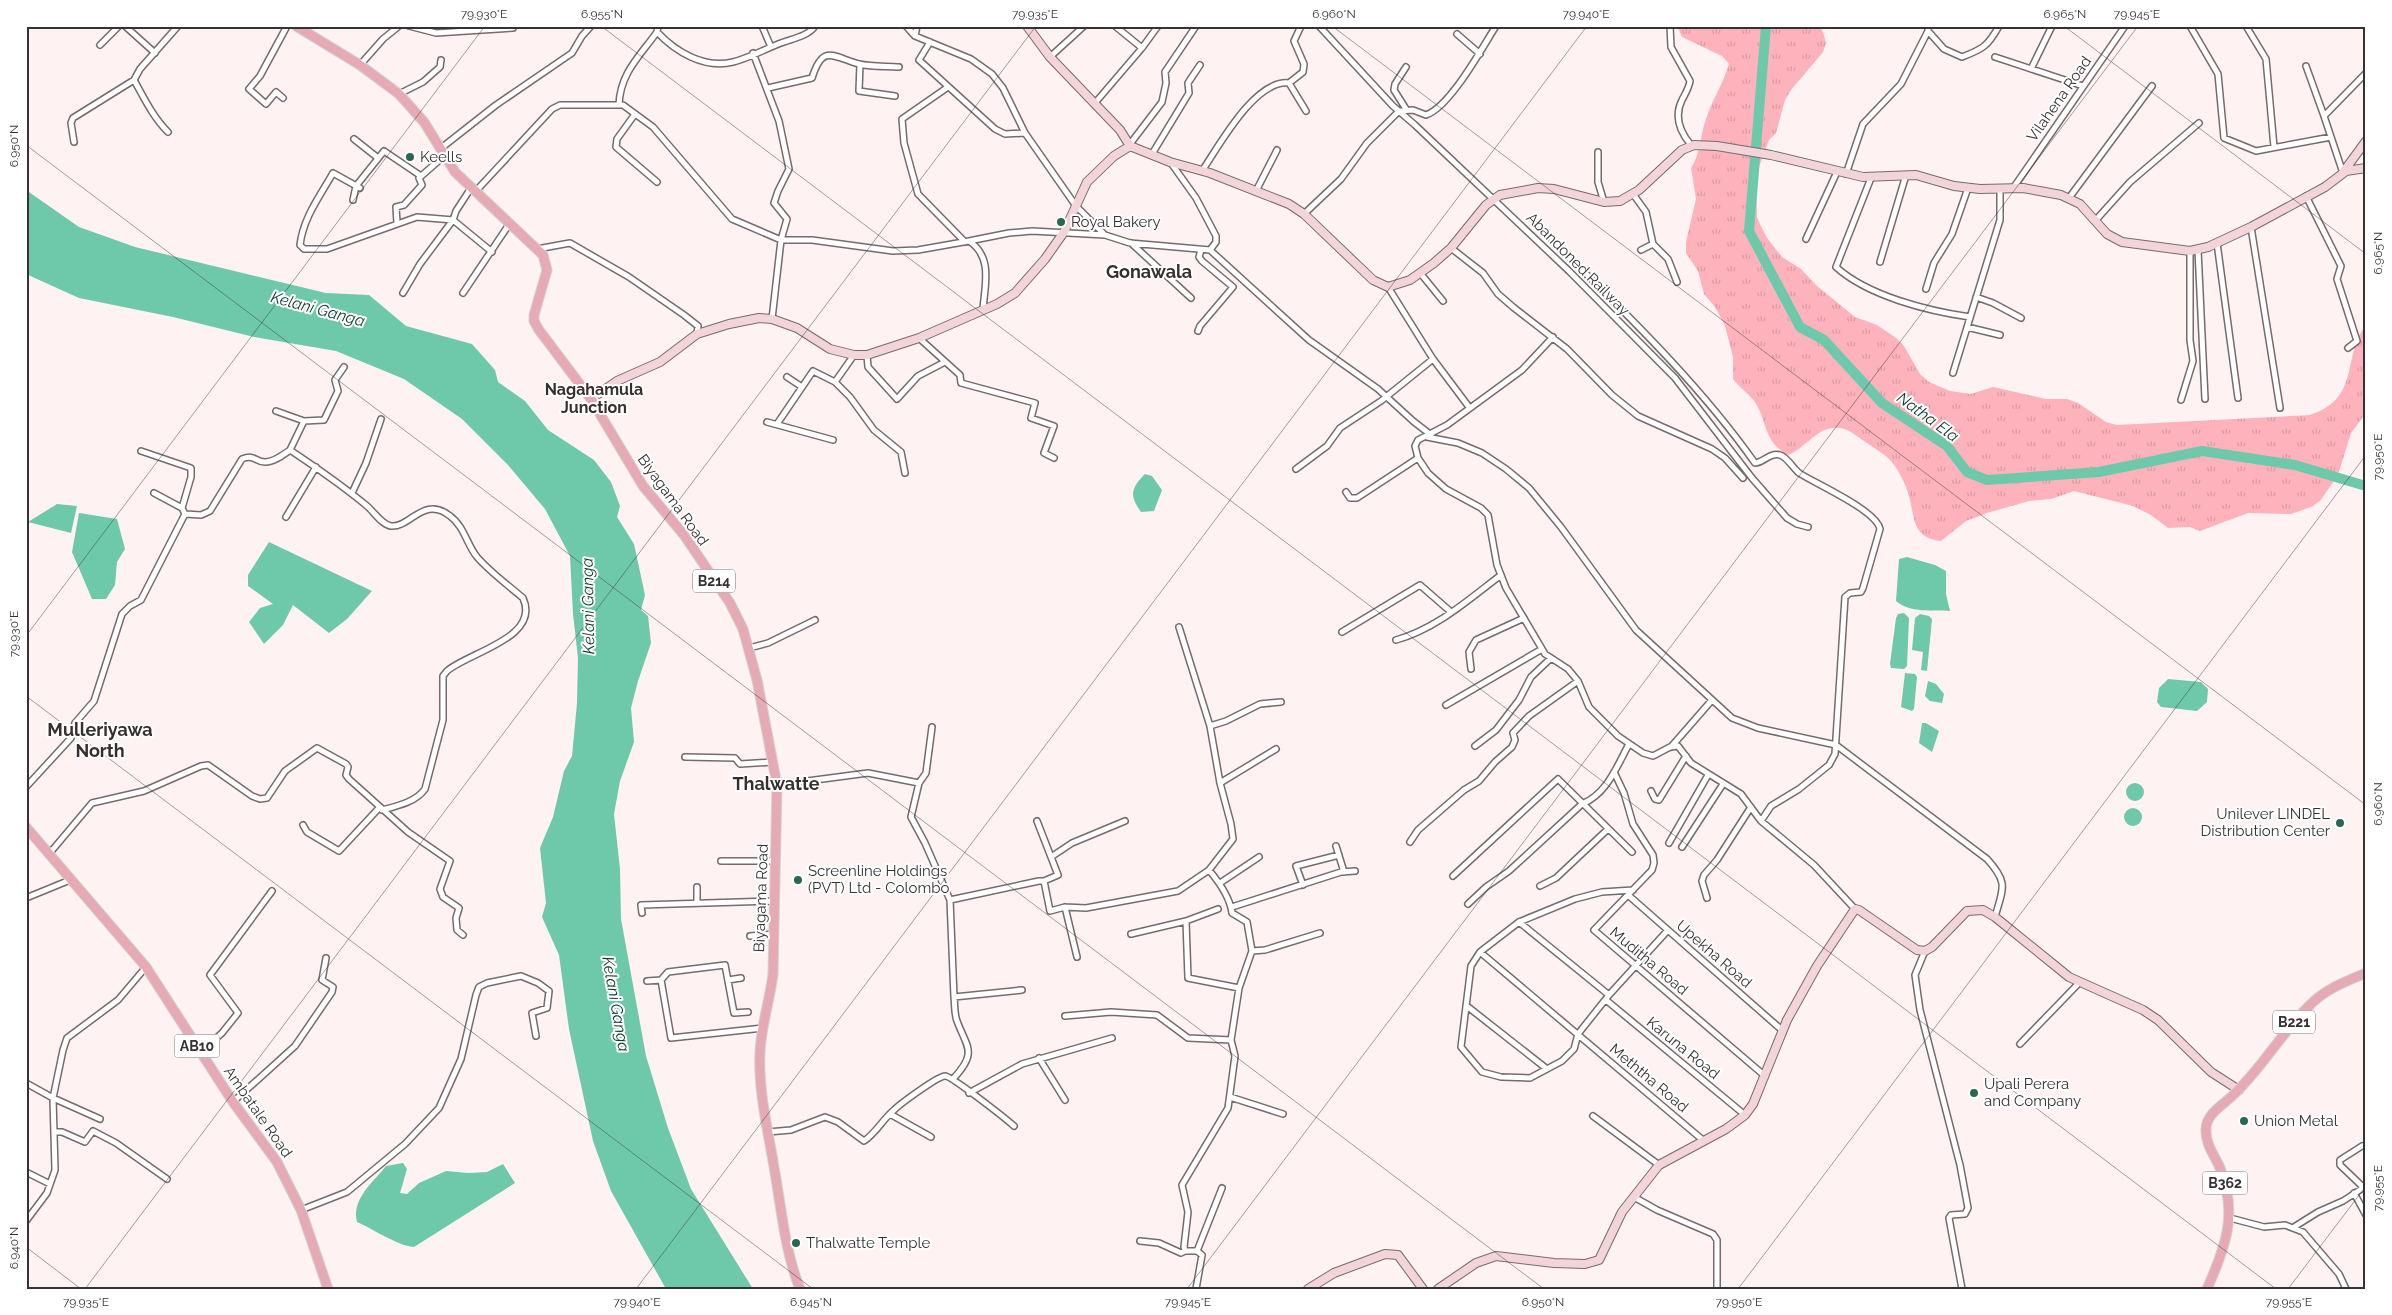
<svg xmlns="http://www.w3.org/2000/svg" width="2392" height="1315" viewBox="0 0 2392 1315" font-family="Raleway,sans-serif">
<defs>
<pattern id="grass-tufts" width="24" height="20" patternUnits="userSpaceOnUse" patternTransform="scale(1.25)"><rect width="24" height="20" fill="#feb3bc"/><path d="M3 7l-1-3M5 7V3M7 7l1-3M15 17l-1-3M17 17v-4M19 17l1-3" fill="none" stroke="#da9aa2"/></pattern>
</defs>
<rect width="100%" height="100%" fill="#fef2f3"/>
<!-- grass -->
<path fill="url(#grass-tufts)" d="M1677,26H1819L1823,32L1826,43L1823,52L1791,90L1785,100L1776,133L1769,140L1756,175L1757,218L1767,238L1782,257L1801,269L1817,286L1855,317L1877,325L1896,338L1904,346L1920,374L1929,382L1950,391L1971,394L1993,387L2046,399H2067L2078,403L2106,422L2117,425L2310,415C2362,398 2341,356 2366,325V413L2351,433L2338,475L2320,501L2311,507L2291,514L2248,513L2200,531L2190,527L2168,528L2151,515L2133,506L2074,491L2051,499L2029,501L1987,513L1966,521L1941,541C1912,538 1915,518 1909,496C1906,485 1898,468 1889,459C1882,452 1872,447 1864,441C1854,434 1845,426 1833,428C1816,429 1804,449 1788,455C1763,441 1768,423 1755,402C1749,394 1739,387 1733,379V357L1725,326L1715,307L1704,294L1698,271L1686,253V242L1696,199L1691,168C1701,153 1700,136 1706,119C1712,100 1723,84 1729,64L1722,56L1682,37Z"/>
<!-- water -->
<path fill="#6ec9aa" d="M26,190L79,227L135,247L326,293L369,295L406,326L472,344L495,370L498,382L525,401L548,430L594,460L611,482L620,506L617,517L634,544L645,595L641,610L648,616L651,643L638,681L631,708L634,742L620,781L614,814L620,869L621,919L646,1056L668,1128L691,1189L753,1289H666L611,1191L593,1141L569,1029L559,955L542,917L546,903L540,848L553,817L564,771L572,756L577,703L578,658L573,614L570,556L545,509L508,465L462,419L404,379L336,351L254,337L173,317L79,298L26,274Z
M1145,474L1152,476L1162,490L1154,511L1141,512C1129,496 1131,488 1145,474Z
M57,504L77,506L71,533L28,522Z
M79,513L117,519L125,549L117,562L115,585L106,599H92L72,552Z
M269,542L372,591L347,619L329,633L293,605L283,625L264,644L249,622L260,608L273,604L248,586V575Z
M1907,557L1935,565L1946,571V594L1950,611C1934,610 1909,613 1896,601L1899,559Z
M1904,613L1909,618L1907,666L1904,669L1891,668L1890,664L1896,618L1898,614Z
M1920,614L1929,616L1932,619L1927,671L1921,670L1923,652L1912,650L1915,618Z
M1905,673L1915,674L1917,677L1914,709L1912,711L1901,707Z
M2168,679L2201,682L2208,689L2207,702L2197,711L2161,707L2157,702L2159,688Z
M1928,681L1936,684L1944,694L1942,703L1930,701L1925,696Z
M1922,723H1926L1939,731L1932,752L1919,743Z
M2126 792a9 9 0 1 1 18 0a9 9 0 1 1-18 0Z
M2124 817a9 9 0 1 1 18 0a9 9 0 1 1-18 0Z
M403,1163L407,1169L400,1193L407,1194L419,1183L446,1171L468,1173L487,1172L503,1164L515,1183L414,1247C396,1245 375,1230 357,1222C351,1200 373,1182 386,1166Z"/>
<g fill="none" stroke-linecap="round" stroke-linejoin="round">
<!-- river -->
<path stroke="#6ec9aa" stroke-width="10" d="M1766,26L1749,231L1800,327L1824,340L1882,403L1947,446L1967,472L1987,480L2099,472L2202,451L2295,465L2366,486"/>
<defs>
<path id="street" d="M125,26L155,53
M409,26L436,33L513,28
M658,26L657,32C676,52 704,69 733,62C749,58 765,49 781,43C791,39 809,36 815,26
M762,26L771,47
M906,26L915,36L971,59L992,74L1003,88L1025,133L1076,206L1105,235L1130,243L1210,250L1309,340L1378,389L1413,421L1431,435
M1115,26L1142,48
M1319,26L1393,106L1415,125L1569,271L1675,378L1752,478L1787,518L1797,524L1808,527
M1670,26L1671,47L1690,81C1689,88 1685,94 1682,100C1674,116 1680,132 1691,145
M1928,26V31L1944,49L1962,57C1983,49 1988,46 1999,26
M2190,26L2218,74L2224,138L2256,151L2331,137L2343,173
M2246,26L2266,59L2274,147
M1457,34L1480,54
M915,36L917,26
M930,42L919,60L995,129L1005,134L1025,133
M100,45L119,26
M753,53L779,121L789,169L778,191L774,203L787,219L781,240L772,319
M1050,57L1084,26
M1995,57L2083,86
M860,64L859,91L895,96
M360,65L383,39L399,26
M2306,66L2324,116
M2031,69L2052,26
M1289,83L1306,111
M948,87L902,119L904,143L918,194L965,242
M768,88L812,78C823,43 833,57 859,64C872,67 886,66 899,67
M399,94L423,82L440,67L441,60
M283,98L276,92L266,104L249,89L260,76L287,26
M1095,103L1142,48L1158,26
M619,105C620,73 640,56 657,32
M1406,109L1394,90L1395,84L1406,67
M635,114L617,139L616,147L657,182
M168,132C153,117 144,98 134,80L140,69L178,26
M2331,137L2324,116L2366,73
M354,139L378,158
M74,142L71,123L73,118L134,80
M1130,144L1162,102L1166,83L1165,72L1196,26
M440,149L496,105L572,53L582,36L591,26
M1598,152V182L1604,202
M1152,154L1189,93L1188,83L1200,65
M1171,163L1196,198L1216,236V242L1210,250
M1202,171C1219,146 1255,79 1289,83L1303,72L1304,64L1294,41L1301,26
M1846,174L1863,124L1901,84L1928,31
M1871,178L1836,267C1868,296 1928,311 1970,317
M2014,187L2125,26
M360,188L333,173C320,196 303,218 300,245L304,249H327L417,217L453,220L492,252
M1256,191L1277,150
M475,192L552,109L560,105H623L653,127L732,219L781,240H812L893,251L918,250L969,241C993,257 985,284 983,309
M1633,194L1646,212L1653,244L1641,250
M2306,196L2341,266L2337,279L2357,341L2348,348
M2069,198L2152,86
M353,200L356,186L384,151L421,176
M1304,214L1341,179L1367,143L1399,111L1413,110L1426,115C1450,107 1482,48 1496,26
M2095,221L2130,182L2199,123
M397,223L396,207L404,205L422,185L419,178L444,156
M2251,227L2280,408
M1806,239L1837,172
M1552,240C1623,311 1697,381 1755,463C1763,463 1770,452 1780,455C1787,457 1793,468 1799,473C1816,484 1876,510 1880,529L1863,588L1861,592L1850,593L1845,597L1835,754L1829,765L1799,789L1771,806L1761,821
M969,241L1009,233L1032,231L1105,235
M1131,243L1191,298
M2217,243L2238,398
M1653,244L1668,259L1677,282
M1451,248L1483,273L1498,294L1513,307L1567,349L1612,395L1638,416L1712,449L1725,458L1743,478
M537,249L570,243L629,277L684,315L698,326L697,334
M2198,250L2205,399
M1880,262L1906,175
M1421,274L1443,301
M1388,287L1433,359L1469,407
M1926,289L1934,263L1952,234L1968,188
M403,293L420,264L453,220L456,211L471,188
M463,293L510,223
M1976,297L1993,303L2021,318
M1967,327L2000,335
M1198,331L1200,326L1233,287L1202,261L1199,257L1201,250
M1553,337L1522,370L1447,425L1418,440L1415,446L1418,458L1428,473L1446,489L1481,508L1488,515L1497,565L1506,588L1545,654L1568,669L1578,681L1589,707L1618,736L1643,753L1653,756L1670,747L1678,746L1691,763L1741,794L1761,821L1814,865L1855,909
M919,338L960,375L961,383L1035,403L1031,418L1054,426L1044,453L1054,458
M867,355L868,367L897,399L918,376L945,362
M1953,373L2000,220V188
M787,377L802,387
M835,382L850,397L874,430L901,452L905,473
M2181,400L2193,361L2190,340V251
M276,411L304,421L324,420L338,391L335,380L344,367
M304,421L290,450C317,468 343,486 367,506C374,512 382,525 391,526C410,528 424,495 450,516C464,526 467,545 477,557C490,572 508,585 523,598C541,638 469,652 447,671L443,676V720L425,789C416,802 397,806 382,810
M767,422L833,440
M777,424L813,371L835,382L854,355
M1427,437L1458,443L1482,453L1506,469L1529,488L1561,527L1636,630L1732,718L1758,728L1836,745L1987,859C2009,883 2003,888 1995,917
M141,451L191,468V477L182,508
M1296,469L1327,446L1340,428L1381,401L1433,359
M1346,492L1350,498H1357L1418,458
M352,493L366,463L381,419
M185,514L201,515L210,511L242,459C255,454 255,462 265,462C274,462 283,455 290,450
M286,517L316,467
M1179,627L1210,726L1220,783L1231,824L1233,839L1209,870
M1342,632L1420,585L1451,612
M1396,640C1436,629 1468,600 1501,575
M749,648L768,643L815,620
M1471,669L1469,652L1476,640L1524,618
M1446,705L1542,649
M1210,726L1226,721L1260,704L1281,702
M1475,746L1496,730L1519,700L1531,677L1551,658
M1671,747L1712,700
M685,757L735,758L740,764L773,762
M1614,772L1624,793L1633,824L1653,855L1654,863L1652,870L1594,930L1765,1076
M919,783L911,817L925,843L950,900
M1220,783L1276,749
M777,785L868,773L919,783L926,773L932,727
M26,787L71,738L75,723L94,701L122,614L130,606L141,600L185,514L182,508L154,493
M1651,791L1655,799L1659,800L1686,756
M1037,821L1058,875L1044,881
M303,825L307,832L339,851L379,808
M1410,842L1418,830L1464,790L1479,781L1495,762L1512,747L1515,740L1513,733L1529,716L1578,681
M1669,843L1708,775
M1336,846L1344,872
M1682,847L1723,784
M49,854L92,803L144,791L201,766L208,765L252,796L260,799L267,798L285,771L317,748L346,764L348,767L346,775L349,779L408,832L450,861L440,889L443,897L459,908L456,918L457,930L463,935
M1051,857L1072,843L1125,821
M721,861H776
M1453,876L1558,779L1632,852
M1220,883L1259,857
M1303,885L1296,866L1339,855
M1540,886L1556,878L1608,829
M697,887V903
M1633,890L1602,892L1575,899L1519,922L1480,952L1471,966L1461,1047L1482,1072L1501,1077L1530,1078L1562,1061L1574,1049L1578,1034L1609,995L1668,930
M1628,895L1783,1031
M26,898L70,880
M1707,898L1702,881L1704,875L1717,860L1751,807
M1468,904L1486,887L1509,871L1582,804C1607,794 1617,766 1629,744
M1065,907L1077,957
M1232,907L1341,872L1355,871
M642,913L641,905L775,901
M1186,921L1188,978L1239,988
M1519,922L1609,995
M1131,934L1186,921L1218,909
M750,936L774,934
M1252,951L1265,950L1320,933
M1925,951L1915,975L1920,1010L1960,1165L1968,1208L1965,1214L1951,1215L1949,1218L1962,1289
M1480,952L1704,1141
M728,980L741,978
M647,981L661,980
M1022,990L954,997L950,900L1039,881H1044L1050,911L1065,907L1086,908L1178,891L1209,870C1219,882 1230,897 1232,913L1247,922L1252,951L1239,988L1231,1040L1235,1056L1228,1108L1182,1185L1188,1212L1184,1247L1185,1251H1197L1202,1255L1196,1289
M1606,1000L1745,1115
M1468,1007L1547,1069
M748,1012L734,1013L725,965L668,972L661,980L671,1038L763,1028
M1065,1016L1111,1012L1157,1015L1188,1038L1231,1040
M2020,1044L2079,983
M201,1052L222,1033L238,1013L210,975L272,891
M1039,1058L1065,1100
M953,1079C978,1052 967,1048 957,1021C954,1013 955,1005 954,997
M26,1083L53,1098L100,1119
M969,1093L1022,1064L1112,1038
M1230,1097L1283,1114
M233,1102L295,1046L332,992L333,987L322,980L326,958
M890,1114L931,1137
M1593,1116L1659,1165
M54,1132H62L85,1142L93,1131L116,1143L167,1179
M768,1132L791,1130L825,1117L838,1122L864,1141C876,1133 883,1119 894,1110C900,1104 938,1076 945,1076C952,1076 1006,1119 1014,1126
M2362,1146L2340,1160V1165L2363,1187
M26,1172L50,1184
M2354,1193L2366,1215
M1634,1197L1657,1210L1713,1234L1717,1240V1289
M301,1210L347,1192L405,1144L439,1108L461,1059L476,995L479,987L487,983L521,976L538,983L549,991L547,1008L532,1013L536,1036
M2230,1218L2264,1227L2285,1225L2303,1232L2339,1274L2346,1289
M26,1221L47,1193L55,1170L53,1098L63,1050L67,1038L118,1000L146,967
M2294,1227L2318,1212L2343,1201L2366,1186
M1140,1241L1159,1243L1181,1253L1185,1251
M1197,1251L1222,1188"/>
<path id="secondary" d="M1027,26L1050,57L1120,130L1130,146
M1130,146L1170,162L1210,173L1289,204L1304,214L1373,280L1388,287L1410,280L1434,263L1451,248L1486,205L1500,195L1538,188L1554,189L1604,202L1620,201L1639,190L1682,150L1694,145L1717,146L1771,155L1863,177L1916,175L1954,186L1980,189L2023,188L2061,195L2080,204L2107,234L2122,242L2190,251L2208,247L2251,227L2325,187L2346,171L2366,168
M2344,171L2366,141
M591,399L617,381L660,362L697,334L729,324L759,318L772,319L797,328L830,349L854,355H867L919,338L997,304L1015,293L1045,259L1064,232L1087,182L1114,156L1130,146
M1308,1289L1334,1273L1385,1254L1398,1255L1423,1289
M1438,1289L1476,1263L1496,1256L1554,1263L1585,1264L1599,1260L1622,1212L1659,1165L1726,1129L1745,1115L1753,1104L1787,1020L1817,966L1855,909L1859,910L1917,950L1925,951L1932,947L1967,911L1983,910L1995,917L2069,977L2143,1010L2158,1020L2211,1072L2239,1090"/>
<path id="primary" d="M296,26L360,65L399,94L424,122L455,172L543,255L547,270L534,315V321L539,330L591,399L643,486L684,535L730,603L743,629L757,680L777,785L773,974C770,1000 761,1026 760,1052C758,1093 769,1134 775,1173C782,1213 785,1251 800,1289
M26,827L146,967L233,1102L277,1162L301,1210L328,1289
M2207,1289C2226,1246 2238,1214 2220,1168C2215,1156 2205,1144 2206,1129C2206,1115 2221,1106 2231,1097C2262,1069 2282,1031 2313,1002C2328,988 2347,981 2366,973"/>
</defs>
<!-- street casing -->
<use href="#street" stroke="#766b6c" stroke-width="8"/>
<!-- secondary casing -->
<use href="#secondary" stroke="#766b6c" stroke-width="10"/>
<!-- primary casing -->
<use href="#primary" stroke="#d3d2d2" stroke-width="11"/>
<!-- street -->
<use href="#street" stroke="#fff" stroke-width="5"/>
<!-- secondary -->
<use href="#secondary" stroke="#f2d4d9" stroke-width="8"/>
<!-- primary -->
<use href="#primary" stroke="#e5aab3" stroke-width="9"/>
</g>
<!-- ticks -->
<path fill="none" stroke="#363132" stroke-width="1" stroke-opacity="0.45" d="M601,26L2276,1289M1332,26L2366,805M2064,26L2366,254M26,145L1544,1289M26,636L485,26M26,696L813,1289M26,1247L81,1289M85,1289L1036,26M636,1289L1587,26M1187,1289L2138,26M1738,1289L2366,455M2288,1289L2366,1186"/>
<!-- markers -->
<g fill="#296753" stroke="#fff" stroke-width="2">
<circle cx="410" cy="157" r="5"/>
<circle cx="1061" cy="222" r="5"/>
<circle cx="2340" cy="823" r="5"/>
<circle cx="798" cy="880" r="5"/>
<circle cx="1974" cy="1093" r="5"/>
<circle cx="2244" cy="1121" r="5"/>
<circle cx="796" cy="1243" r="5"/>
</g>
<g text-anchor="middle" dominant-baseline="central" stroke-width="4" stroke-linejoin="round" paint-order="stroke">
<!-- shield labels -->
<g fill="#fff" stroke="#726f70" stroke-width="1">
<rect x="693" y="569.5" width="42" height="23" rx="4"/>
<rect x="2273" y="1010.5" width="42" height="23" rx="4"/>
<rect x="174.5" y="1034.5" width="45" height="23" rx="4"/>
<rect x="2202.5" y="1171.5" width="45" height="23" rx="4"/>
</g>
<g font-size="14" font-weight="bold" fill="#363132">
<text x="714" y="581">B214</text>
<text x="2294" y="1022">B221</text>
<text x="197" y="1046">AB10</text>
<text x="2225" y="1183">B362</text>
</g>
<!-- street labels -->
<g font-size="15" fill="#363132" stroke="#fff">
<text transform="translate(2059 99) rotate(-55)">Vilahena Road</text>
<text transform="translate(1578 264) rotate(45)">Abandoned Railway</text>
<text transform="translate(673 500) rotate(54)">Biyagama Road</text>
<text transform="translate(761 898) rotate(-88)">Biyagama Road</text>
<text transform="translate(1714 954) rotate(41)">Upekha Road</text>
<text transform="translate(1649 961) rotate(40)">Muditha Road</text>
<text transform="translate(1683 1048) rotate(39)">Karuna Road</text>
<text transform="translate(1649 1078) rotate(40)">Meththa Road</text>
<text transform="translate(258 1112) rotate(55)">Ambatale Road</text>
</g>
<!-- poi labels -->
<g font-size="15" fill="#363132" stroke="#fff" text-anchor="start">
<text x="420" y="157">Keells</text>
<text x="1071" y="222">Royal Bakery</text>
<text x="2330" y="814" text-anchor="end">Unilever LINDEL<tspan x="2330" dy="17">Distribution Center</tspan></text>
<text x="808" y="871">Screenline Holdings<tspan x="808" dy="17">(PVT) Ltd - Colombo</tspan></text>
<text x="1984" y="1084">Upali Perera<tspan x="1984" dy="17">and Company</tspan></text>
<text x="2254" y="1121">Union Metal</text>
<text x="806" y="1243">Thalwatte Temple</text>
</g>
<!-- water labels -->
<g font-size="16" font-style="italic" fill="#0e392c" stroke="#fff">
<text transform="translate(318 309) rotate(15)">Kelani Ganga</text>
<text transform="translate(1928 417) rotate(36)">Natha Ela</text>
<text transform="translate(588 606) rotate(-91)">Kelani Ganga</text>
<text transform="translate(616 1004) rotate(80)">Kelani Ganga</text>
</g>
<!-- neighbourhood labels -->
<g font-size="16" font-weight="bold" fill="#372e2f" stroke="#fff">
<text x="594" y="389">Nagahamula<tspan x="594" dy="18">Junction</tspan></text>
</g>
<!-- quarter labels -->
<g font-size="18" font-weight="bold" fill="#372e2f" stroke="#fff">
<text x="1149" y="271">Gonawala</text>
<text x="100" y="729">Mulleriyawa<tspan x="100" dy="21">North</tspan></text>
<text x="776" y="783">Thalwatte</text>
</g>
</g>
<!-- border -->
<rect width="2392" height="1315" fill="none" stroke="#ffffff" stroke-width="55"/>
<rect x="28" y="28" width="2336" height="1260" fill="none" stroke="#363132" stroke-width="2"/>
<g font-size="12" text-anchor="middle" fill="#363132">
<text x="484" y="18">79.930°E</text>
<text x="602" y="18">6.955°N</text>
<text x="1035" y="18">79.935°E</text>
<text x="1334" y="18">6.960°N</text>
<text x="1586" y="18">79.940°E</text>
<text x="2065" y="18">6.965°N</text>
<text x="2137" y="18">79.945°E</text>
<text transform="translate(14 146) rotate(-90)" y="4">6.950°N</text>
<text transform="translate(2378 253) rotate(-90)" y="4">6.965°N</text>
<text transform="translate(2378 457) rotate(-90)" y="4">79.950°E</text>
<text transform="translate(14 634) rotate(-90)" y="4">79.930°E</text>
<text transform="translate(2378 804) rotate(-90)" y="4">6.960°N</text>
<text transform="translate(2378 1188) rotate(-90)" y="4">79.955°E</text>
<text transform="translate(14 1248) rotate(-90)" y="4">6.940°N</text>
<text x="86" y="1306">79.935°E</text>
<text x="637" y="1306">79.940°E</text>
<text x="811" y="1306">6.945°N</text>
<text x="1188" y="1306">79.945°E</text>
<text x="1543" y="1306">6.950°N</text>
<text x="1739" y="1306">79.950°E</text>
<text x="2289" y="1306">79.955°E</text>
</g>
</svg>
